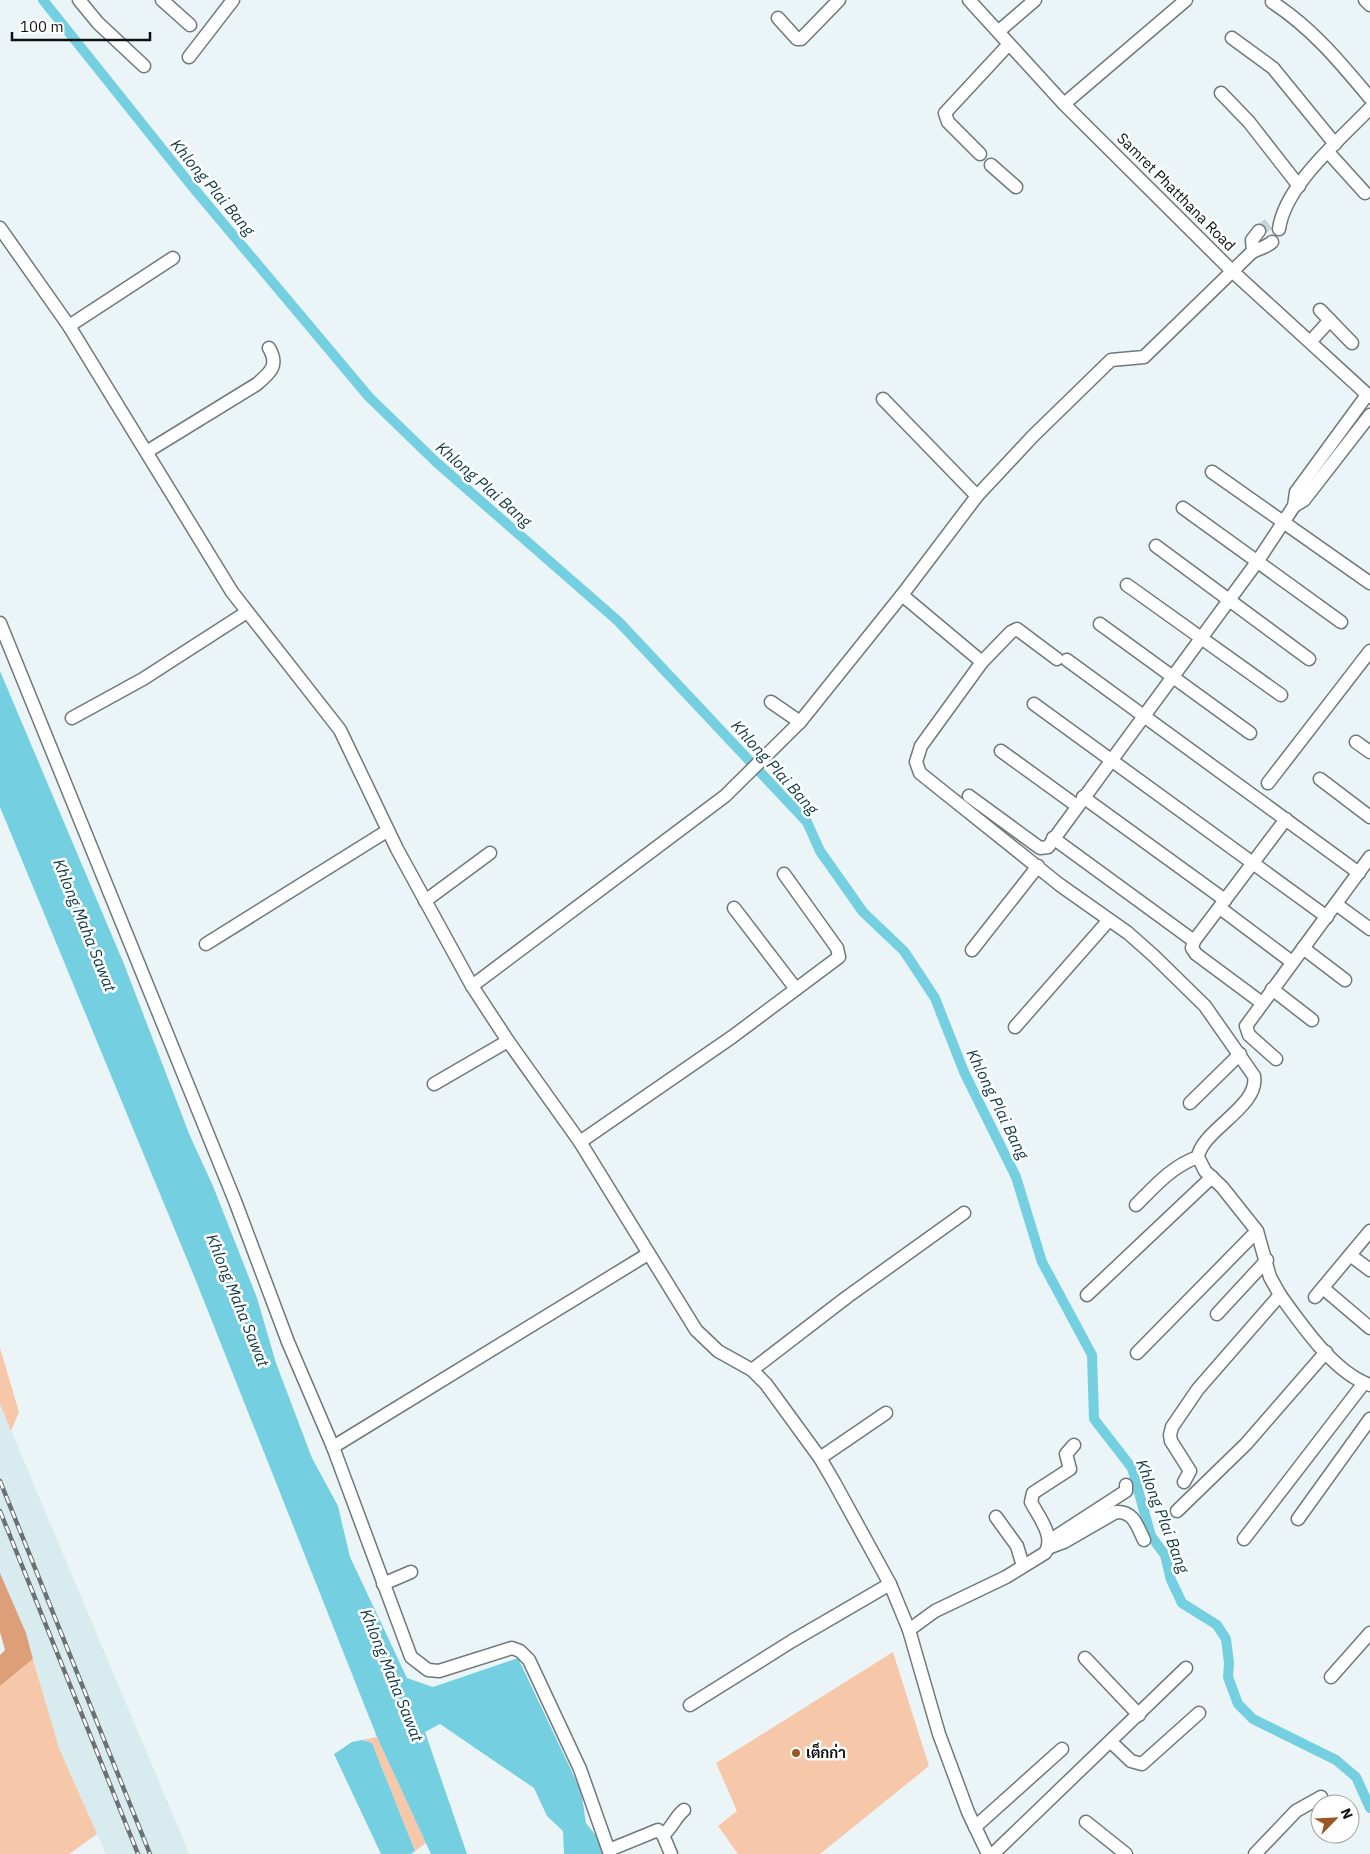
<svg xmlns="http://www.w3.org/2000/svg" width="1370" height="1854" viewBox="0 0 1370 1854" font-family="'IBM Plex Sans',Sarabun,sans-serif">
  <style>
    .built { fill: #d8ecef }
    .green { fill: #f7c7a9 }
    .forest { fill: #dc9f77 }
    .water { fill: #74cfe1 }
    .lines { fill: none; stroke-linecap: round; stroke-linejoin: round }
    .canal { stroke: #74cfe1; stroke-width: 10 }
    .minor-tunnel { stroke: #cad3d6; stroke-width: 12; stroke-dasharray: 12 6; stroke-linecap: butt }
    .minor-casing { stroke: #6f797b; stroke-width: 15 }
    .minor { stroke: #fff; stroke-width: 12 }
    .rail-casing { stroke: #6b7173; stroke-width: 4.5 }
    .rail { stroke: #fff; stroke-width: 2.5; stroke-dasharray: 8; stroke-linecap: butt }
    .poi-dot { fill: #9a5726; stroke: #fff; stroke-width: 2 }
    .labels { text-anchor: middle; stroke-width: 5; stroke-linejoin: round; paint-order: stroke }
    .street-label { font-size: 15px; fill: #0e1112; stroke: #fff }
    .poi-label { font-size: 15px; font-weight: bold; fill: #0e1112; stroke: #fff; text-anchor: start }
    .water-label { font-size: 16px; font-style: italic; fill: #0b3840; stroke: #fff }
  </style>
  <rect width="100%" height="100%" fill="#ebf5f8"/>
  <!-- built -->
  <path class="built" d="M 0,1404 L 182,1836 L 189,1854 L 106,1854 L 59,1748 L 26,1633 L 0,1573 Z"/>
  <!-- green -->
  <g class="green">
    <path d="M 0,1348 L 19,1412 L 11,1431 L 0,1404 Z"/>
    <path d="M 893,1652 L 929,1766 L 820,1854 L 738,1854 L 718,1826 L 737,1811 L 716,1763 Z"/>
    <path d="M 33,1659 L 59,1748 L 97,1834 L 69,1854 L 0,1854 L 0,1686 Z"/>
    <path d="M 377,1737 L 426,1843 L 415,1851 L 372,1743 L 362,1740 Z"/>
  </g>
  <!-- forest -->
  <path class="forest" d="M 0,1573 L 26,1633 L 33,1659 L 0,1686 L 0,1655 L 5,1650 L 0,1632 Z"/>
  <!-- water -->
  <g class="water">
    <path d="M 0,671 L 124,964 L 190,1136 L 213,1186 L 257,1298 L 276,1363 L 312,1458 L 338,1506 L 350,1557 L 407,1678 L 433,1687 L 518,1658 L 581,1791 L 586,1823 L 601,1842 L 606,1854 L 564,1854 L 563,1831 L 547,1816 L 534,1788 L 440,1724 L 425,1732 L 467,1854 L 431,1854 L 377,1737 L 196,1281 L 0,807 Z"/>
    <path d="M 362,1740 L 372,1743 L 415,1851 L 411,1854 L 381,1854 L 334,1754 L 352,1742 Z"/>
  </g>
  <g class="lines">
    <!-- canal -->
    <path class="canal" d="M 43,0 L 191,185 L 369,397 L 436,462 L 618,621 L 807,822 L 820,851 L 863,912 L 904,951 L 935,998 L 964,1072 L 1016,1177 L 1042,1262 L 1092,1355 L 1094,1419 L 1132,1468 L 1151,1536 L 1165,1555 L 1171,1580 L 1182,1603 L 1217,1625 L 1226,1639 L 1229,1663 L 1228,1677 L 1238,1704 L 1253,1719 L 1336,1760 L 1356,1777 L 1370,1808"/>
    <!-- minor-tunnel -->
    <path class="minor-tunnel" d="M 1259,231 L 1271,222"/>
    <defs>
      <g id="minor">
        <path d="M 79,0 L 98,23 L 144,66"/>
        <path d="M 162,0 L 190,25"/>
        <path d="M 969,0 L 1064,104 L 1232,271 L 1370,397"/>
        <path d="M 1365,0 L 1370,5"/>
        <path d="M 1272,2 C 1312,28 1340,62 1370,98"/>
        <path d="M 778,18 L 797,39 L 801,39 L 839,0"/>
        <path d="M 999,31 L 1035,0"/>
        <path d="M 1232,38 L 1273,68 L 1335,144"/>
        <path d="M 189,57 L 233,0"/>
        <path d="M 1221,93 L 1249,122 L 1299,186"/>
        <path d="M 1064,104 L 1186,0"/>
        <path d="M 1328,152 L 1365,193"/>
        <path d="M 980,154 L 948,122 L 945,113 L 1009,44"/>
        <path d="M 991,165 L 1016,187"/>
        <path d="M 0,228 L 69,326 L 232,592 L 340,730 L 397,849 L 472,986 L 508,1041 L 580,1142 L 696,1330 L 718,1351 L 752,1370 L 766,1384 L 820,1458 L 834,1482 L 890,1584 L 909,1630 L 939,1734 L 968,1812 L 988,1854"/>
        <path d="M 1279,229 C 1285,185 1341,139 1370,108"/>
        <path d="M 1253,251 L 1252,240 L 1259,231"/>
        <path d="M 1320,310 L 1352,343"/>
        <path d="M 69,326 L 173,258"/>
        <path d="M 1311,341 L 1330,320"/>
        <path d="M 883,399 L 977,496"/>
        <path d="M 148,451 L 257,384 C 271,372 279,365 269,348"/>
        <path d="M 1212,472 L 1370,583"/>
        <path d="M 1294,506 L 1304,500 L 1370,415"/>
        <path d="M 1183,508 L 1341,622"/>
        <path d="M 1156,546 L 1309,659"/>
        <path d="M 1127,585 L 1281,695"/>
        <path d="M 902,595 L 982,662 L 921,746 L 916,762 L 920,773 L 1060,885 L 1128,933 L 1154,956 L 1205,1006 L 1254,1076 C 1260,1106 1201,1131 1198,1157 L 1205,1171 L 1222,1187 L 1257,1231 L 1270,1277 L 1280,1295 L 1198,1389 L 1172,1427 L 1170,1435 L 1171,1441 L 1190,1471 L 1184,1482"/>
        <path d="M 0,623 L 235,1201 L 288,1342 L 333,1447 L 411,1657 L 428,1670 L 439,1671 L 512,1648 L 520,1651 L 529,1660 L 580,1769 L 610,1854"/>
        <path d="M 1100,624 L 1250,733"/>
        <path d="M 1067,660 L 1359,873"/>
        <path d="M 982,662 L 1011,632 L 1017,629 L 1057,659"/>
        <path d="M 771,702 L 800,722"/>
        <path d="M 1034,704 L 1327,917"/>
        <path d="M 72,718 L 143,679 L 247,612"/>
        <path d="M 1356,742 L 1370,752"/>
        <path d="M 1001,751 L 1077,806"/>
        <path d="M 1320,779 L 1370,817"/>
        <path d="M 1268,783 L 1370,651"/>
        <path d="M 969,796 L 1040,848 L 1048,847 L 1257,562 L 1294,506 L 1296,492 L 1367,395"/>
        <path d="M 1083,797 L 1225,900"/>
        <path d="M 1053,838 L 1194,941"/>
        <path d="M 425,901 L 490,853"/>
        <path d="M 1336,904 L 1370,929"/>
        <path d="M 734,908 L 796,989"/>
        <path d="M 1220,908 L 1292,962"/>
        <path d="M 206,944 L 387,831"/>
        <path d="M 1303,948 L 1345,980"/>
        <path d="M 972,950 L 1038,866"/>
        <path d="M 472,986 L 725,796 L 800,722 L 902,595 L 977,496 L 1033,436 L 1111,360 L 1144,357 L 1250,254 C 1255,249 1264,249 1272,242"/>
        <path d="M 1272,989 L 1312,1020"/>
        <path d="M 1262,1003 L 1196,954 L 1192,948 L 1194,941 L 1286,819"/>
        <path d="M 1015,1027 L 1109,920"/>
        <path d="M 1276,1059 L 1249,1035 L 1246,1026 L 1370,857"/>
        <path d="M 434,1084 L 508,1041"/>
        <path d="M 1190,1103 L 1240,1054"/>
        <path d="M 580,1142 L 732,1037 L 839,957 L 837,948 L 784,874"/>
        <path d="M 1136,1205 C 1155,1186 1172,1166 1198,1157"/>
        <path d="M 1350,1255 L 1370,1270"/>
        <path d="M 1323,1288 L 1370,1328"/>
        <path d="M 1087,1295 L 1212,1177"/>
        <path d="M 1280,1295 C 1302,1325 1334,1373 1370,1385"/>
        <path d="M 1315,1297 L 1370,1231"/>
        <path d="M 1217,1314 L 1267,1260"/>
        <path d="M 1137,1353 L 1257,1231"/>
        <path d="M 752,1370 L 847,1297 L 964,1213"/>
        <path d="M 333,1447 L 648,1254"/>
        <path d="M 820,1458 L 886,1413"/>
        <path d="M 1177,1511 L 1246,1444 L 1326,1352"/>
        <path d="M 996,1517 L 1017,1546 L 1023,1566"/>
        <path d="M 1298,1519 L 1370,1419"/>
        <path d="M 1244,1539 L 1364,1383"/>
        <path d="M 1049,1541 L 1126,1491 L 1126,1485"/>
        <path d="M 1048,1548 L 1064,1542 L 1116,1512 C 1134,1511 1137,1526 1144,1540"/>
        <path d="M 383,1584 L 411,1572"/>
        <path d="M 909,1630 L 935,1611 L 1006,1577 L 1045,1553 C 1056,1537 1038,1516 1031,1502 L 1033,1493 L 1070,1469 L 1066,1454 L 1074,1445"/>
        <path d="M 1085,1658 L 1139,1715"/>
        <path d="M 1331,1677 L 1370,1633"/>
        <path d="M 690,1705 L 792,1641 L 890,1584"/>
        <path d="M 1111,1742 L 1131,1761 L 1142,1764 L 1199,1713"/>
        <path d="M 1086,1822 L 1126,1854"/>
        <path d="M 975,1827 L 1062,1749"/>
        <path d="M 663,1835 C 673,1827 675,1817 684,1810"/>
        <path d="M 609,1850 L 658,1830 L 663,1835 L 671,1854"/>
        <path d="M 993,1854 L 1186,1668"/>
        <path d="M 1255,1854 L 1296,1811 L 1321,1797"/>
      </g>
    </defs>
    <!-- minor casing -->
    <use href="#minor" class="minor-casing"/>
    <!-- minor -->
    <use href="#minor" class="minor"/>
    <defs>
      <g id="rail">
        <path d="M 0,1481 L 150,1854"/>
        <path d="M 0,1511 L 138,1854"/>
      </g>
    </defs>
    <!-- rail casing -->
    <use href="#rail" class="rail-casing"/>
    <!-- rail -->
    <use href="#rail" class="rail"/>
  </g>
  <!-- markers -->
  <circle class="poi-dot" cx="796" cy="1753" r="5"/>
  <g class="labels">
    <!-- street labels -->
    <g class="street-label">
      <text transform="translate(1176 192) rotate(45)" y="5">Samret Phatthana Road</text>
    </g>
    <!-- poi labels -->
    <g class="poi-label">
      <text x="806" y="1758">เต็กก่า</text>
    </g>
    <!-- water labels -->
    <g class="water-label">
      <text transform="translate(213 187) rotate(50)" y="6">Khlong Plai Bang</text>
      <text transform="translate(484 484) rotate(41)" y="6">Khlong Plai Bang</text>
      <text transform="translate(775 767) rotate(48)" y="6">Khlong Plai Bang</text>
      <text transform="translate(85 925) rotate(68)" y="6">Khlong Maha Sawat</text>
      <text transform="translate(998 1104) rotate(64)" y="6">Khlong Plai Bang</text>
      <text transform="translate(238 1300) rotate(68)" y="6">Khlong Maha Sawat</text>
      <text transform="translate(1163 1516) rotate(69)" y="6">Khlong Plai Bang</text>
      <text transform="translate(392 1675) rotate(68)" y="6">Khlong Maha Sawat</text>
    </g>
  </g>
  <!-- north arrow -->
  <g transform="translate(1335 1819) rotate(66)"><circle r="24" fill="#ffffff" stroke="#9fa0a0"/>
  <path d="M0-4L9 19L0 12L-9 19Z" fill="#9a5726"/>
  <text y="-8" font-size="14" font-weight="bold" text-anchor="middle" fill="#0e1112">N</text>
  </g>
  <!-- scale -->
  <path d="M12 32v8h138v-8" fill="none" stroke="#0e1112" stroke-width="2.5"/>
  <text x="20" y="32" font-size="15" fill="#0e1112" stroke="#ffffff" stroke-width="4" paint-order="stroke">100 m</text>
</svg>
